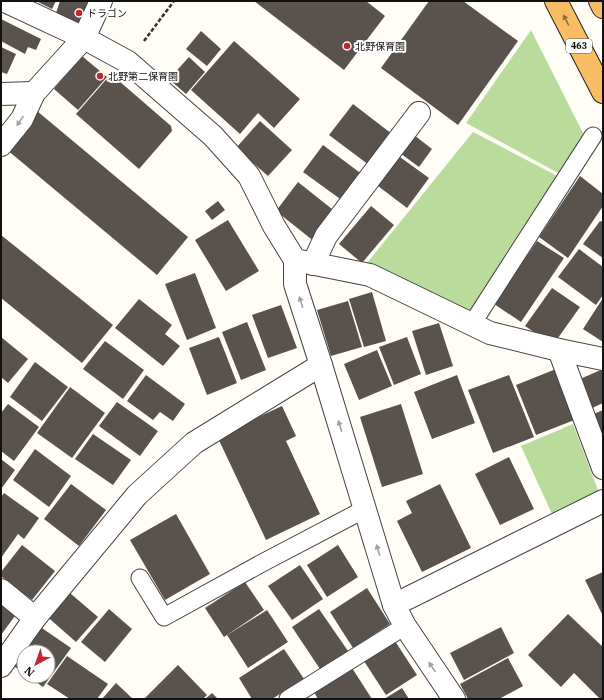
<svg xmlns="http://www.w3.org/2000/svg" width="604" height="700" viewBox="0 0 604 700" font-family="'IBM Plex Serif','Noto Sans JP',serif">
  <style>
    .forest { fill: #b9dc9c }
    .building { fill: #5a524d }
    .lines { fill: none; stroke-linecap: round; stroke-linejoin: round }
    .service-casing { stroke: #444; stroke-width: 19 }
    .minor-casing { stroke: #444; stroke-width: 24 }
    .trunk-casing { stroke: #222; stroke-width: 24 }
    .path { stroke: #333; stroke-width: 2.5; stroke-dasharray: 4 2; stroke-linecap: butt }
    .service { stroke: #fff; stroke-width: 17 }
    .minor { stroke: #fff; stroke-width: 22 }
    .trunk { stroke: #f7bc64; stroke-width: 22 }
    .oneway { fill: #906f3f }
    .oneway2 { fill: #a0a0a0 }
    .poi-dot { fill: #c4262e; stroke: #fff; stroke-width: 1.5 }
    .labels { text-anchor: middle; stroke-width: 4; stroke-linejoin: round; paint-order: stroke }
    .shield { fill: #fff; stroke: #585858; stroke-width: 1 }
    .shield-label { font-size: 9px; font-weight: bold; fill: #111 }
    .poi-label { font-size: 10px; fill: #111; stroke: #fff; text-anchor: start }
  </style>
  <rect width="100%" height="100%" fill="#fffdf5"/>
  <!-- forest -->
  <g class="forest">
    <path d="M 531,30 L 585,137 L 562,175 L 466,123 Z"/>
    <path d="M 473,132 L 561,178 L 466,316 L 363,268 Z"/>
    <path d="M 573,424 L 599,493 L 552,514 L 521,446 Z"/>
  </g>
  <!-- building -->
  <g class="building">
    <path d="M 36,1 L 56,1 L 52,9 Z"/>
    <path d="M 60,1 L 88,1 L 79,24 L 55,16 Z"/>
    <path d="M 254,1 L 366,1 L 385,16 L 344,70 Z"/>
    <path d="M 429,1 L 463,1 L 518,41 L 458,125 L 381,68 Z"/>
    <path d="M 1,19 L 41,39 L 36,50 L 28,47 L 25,54 L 1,41 Z"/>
    <path d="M 201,31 L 221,49 L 207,66 L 186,49 Z"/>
    <path d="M 234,41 L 300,99 L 274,128 L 258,113 L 240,134 L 191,90 Z"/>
    <path d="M 1,47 L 16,54 L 7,74 L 1,72 Z"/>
    <path d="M 82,56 L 107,77 L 78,110 L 54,89 Z"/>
    <path d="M 189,57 L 205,72 L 186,94 L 169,79 Z"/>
    <path d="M 111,74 L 171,126 L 172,131 L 139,169 L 76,114 Z"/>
    <path d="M 353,104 L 392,134 L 369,165 L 329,135 Z"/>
    <path d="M 37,111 L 188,237 L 157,275 L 6,149 Z"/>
    <path d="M 260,121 L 292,150 L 268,176 L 236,148 Z"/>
    <path d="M 414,135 L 432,149 L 419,167 L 400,153 Z"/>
    <path d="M 323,145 L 363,175 L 343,201 L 303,172 Z"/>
    <path d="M 400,157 L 429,178 L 407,208 L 378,186 Z"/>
    <path d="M 580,176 L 603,194 L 603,206 L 568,258 L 539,237 Z"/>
    <path d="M 298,182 L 337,213 L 315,242 L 276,211 Z"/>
    <path d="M 218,201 L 225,210 L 212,220 L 205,211 Z"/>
    <path d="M 371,206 L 394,225 L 362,263 L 339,244 Z"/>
    <path d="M 228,220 L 259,271 L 226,291 L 195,240 Z"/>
    <path d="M 600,221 L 603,222 L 603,258 L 583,244 Z"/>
    <path d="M 1,235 L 113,325 L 82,363 L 1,298 Z"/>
    <path d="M 537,241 L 564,258 L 521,322 L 494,304 Z"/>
    <path d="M 579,249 L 603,267 L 603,295 L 596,305 L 558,277 Z"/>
    <path d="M 195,273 L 216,328 L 187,340 L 165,284 Z"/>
    <path d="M 552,288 L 580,307 L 553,345 L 525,326 Z"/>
    <path d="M 372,292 L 386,341 L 364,347 L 349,299 Z"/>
    <path d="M 603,298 L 603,342 L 583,329 Z"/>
    <path d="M 139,299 L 172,325 L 165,334 L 180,346 L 163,366 L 115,328 Z"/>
    <path d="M 348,301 L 362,347 L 331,356 L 317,310 Z"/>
    <path d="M 281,305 L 297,348 L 268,358 L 252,315 Z"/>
    <path d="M 247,322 L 266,370 L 241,380 L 222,332 Z"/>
    <path d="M 439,323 L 453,366 L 426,375 L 412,331 Z"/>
    <path d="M 1,337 L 28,359 L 8,383 L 1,377 Z"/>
    <path d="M 219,337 L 237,383 L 207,395 L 189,348 Z"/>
    <path d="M 407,337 L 421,374 L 394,385 L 379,347 Z"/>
    <path d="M 105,341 L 144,370 L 123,399 L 83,369 Z"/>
    <path d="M 377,350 L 392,386 L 359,400 L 344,364 Z"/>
    <path d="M 35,362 L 68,387 L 42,421 L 10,397 Z"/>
    <path d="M 556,369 L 577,419 L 536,435 L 516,385 Z"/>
    <path d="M 603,369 L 603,403 L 592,408 L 580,379 Z"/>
    <path d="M 146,375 L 185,404 L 173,421 L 160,412 L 153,420 L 127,401 Z"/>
    <path d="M 457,375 L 475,423 L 432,439 L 414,392 Z"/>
    <path d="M 509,375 L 534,437 L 493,453 L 468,390 Z"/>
    <path d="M 70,387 L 105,413 L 72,458 L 37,433 Z"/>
    <path d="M 117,402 L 158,431 L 140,456 L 99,426 Z"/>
    <path d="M 8,404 L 39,427 L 14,461 L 1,451 L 1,413 Z"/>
    <path d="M 401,404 L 423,474 L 382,487 L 360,417 Z"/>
    <path d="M 282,406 L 296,436 L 286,441 L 320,514 L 266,540 L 217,436 Z"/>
    <path d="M 603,410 L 603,448 L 589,416 Z"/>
    <path d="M 93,434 L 131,460 L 113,485 L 75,459 Z"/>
    <path d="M 35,449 L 71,476 L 49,507 L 13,480 Z"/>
    <path d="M 509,457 L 534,509 L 500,525 L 475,474 Z"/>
    <path d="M 1,459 L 15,470 L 1,489 Z"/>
    <path d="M 71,484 L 106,510 L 79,546 L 44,519 Z"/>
    <path d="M 440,484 L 471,548 L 422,572 L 397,521 L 412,513 L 406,501 Z"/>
    <path d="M 4,493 L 39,518 L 24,539 L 18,534 L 1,558 L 1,497 Z"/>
    <path d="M 176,514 L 210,574 L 165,600 L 130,540 Z"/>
    <path d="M 22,545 L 55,571 L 32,600 L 1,576 L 1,572 Z"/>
    <path d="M 338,545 L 358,577 L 327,597 L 307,565 Z"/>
    <path d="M 300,565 L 323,599 L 292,620 L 268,586 Z"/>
    <path d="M 603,572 L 603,616 L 585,580 Z"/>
    <path d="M 245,582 L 264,610 L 224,637 L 205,608 Z"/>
    <path d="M 64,588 L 98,617 L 76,642 L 43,613 Z"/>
    <path d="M 367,588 L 390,624 L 353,648 L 330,612 Z"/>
    <path d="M 1,596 L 20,609 L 1,635 Z"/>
    <path d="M 109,609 L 132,629 L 105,662 L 81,642 Z"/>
    <path d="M 319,609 L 348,651 L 320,669 L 292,627 Z"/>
    <path d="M 267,610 L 288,642 L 248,668 L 227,635 Z"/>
    <path d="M 568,614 L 603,647 L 603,699 L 600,699 L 574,673 L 561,687 L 528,655 Z"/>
    <path d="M 36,624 L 71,648 L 43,687 L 28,676 L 48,676 L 48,652 L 24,652 L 24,673 L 9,663 Z"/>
    <path d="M 501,627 L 514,653 L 464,680 L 450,653 Z"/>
    <path d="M 393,638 L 417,675 L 386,695 L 362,658 Z"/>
    <path d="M 284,649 L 304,679 L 272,699 L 252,699 L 239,678 Z"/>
    <path d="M 67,656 L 108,684 L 97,699 L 70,699 L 47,684 Z"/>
    <path d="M 508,658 L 523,686 L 499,699 L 468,699 L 460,684 Z"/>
    <path d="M 178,665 L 207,695 L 203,699 L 147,699 L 145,698 Z"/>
    <path d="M 352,668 L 372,699 L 318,699 L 314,692 Z"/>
    <path d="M 116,683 L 133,699 L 102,699 Z"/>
    <path d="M 402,688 L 409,699 L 384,699 Z"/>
    <path d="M 212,693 L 218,699 L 205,699 Z"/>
  </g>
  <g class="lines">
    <defs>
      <g id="service">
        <path d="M 472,324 L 593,136"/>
        <path d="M 140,578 L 164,617 L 264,562 L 365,509"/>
        <path d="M 288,699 L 405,626"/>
      </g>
      <g id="minor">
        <path d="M 5,1 L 84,38 L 128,62 L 213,136 L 249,176 L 274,226 L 295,260 L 370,275 L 490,333 L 559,350 L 603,359"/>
        <path d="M 1,94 L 34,93"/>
        <path d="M 1,145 L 22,119 L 34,93 L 84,38 L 101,1"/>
        <path d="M 295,260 L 295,284 L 321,365 L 394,605 L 405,626 L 454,699"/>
        <path d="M 313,264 L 326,236 L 419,113"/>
        <path d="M 559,350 L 603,468"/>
        <path d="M 1,590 L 35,618"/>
        <path d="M 394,605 L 603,501"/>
        <path d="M 1,666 L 35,618 L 137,495 L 194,443 L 321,365"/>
      </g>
      <g id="trunk">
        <path d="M 556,1 L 603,92"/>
        <path d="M 600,1 L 603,7"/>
      </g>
    </defs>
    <!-- service casing -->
    <use href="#service" class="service-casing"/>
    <!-- minor casing -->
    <use href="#minor" class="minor-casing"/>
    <!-- trunk casing -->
    <use href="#trunk" class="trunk-casing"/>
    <!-- path -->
    <path class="path" d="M 144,41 L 174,1"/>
    <!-- service -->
    <use href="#service" class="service"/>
    <!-- minor -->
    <use href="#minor" class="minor"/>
    <!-- trunk -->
    <use href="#trunk" class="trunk"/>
  </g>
  <!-- one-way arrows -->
  <defs><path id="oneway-solid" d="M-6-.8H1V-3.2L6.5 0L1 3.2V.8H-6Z"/></defs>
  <use class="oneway" href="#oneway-solid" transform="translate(566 20) rotate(-118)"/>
  <g class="oneway2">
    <use href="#oneway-solid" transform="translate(20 121) rotate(125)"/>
    <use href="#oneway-solid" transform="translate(301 302) rotate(-108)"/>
    <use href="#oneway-solid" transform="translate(340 426) rotate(-107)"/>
    <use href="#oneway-solid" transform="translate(378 550) rotate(-107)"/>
    <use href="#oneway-solid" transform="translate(432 667) rotate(-124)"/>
  </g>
  <!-- markers -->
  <g class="poi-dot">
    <circle cx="79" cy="13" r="4"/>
    <circle cx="347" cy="46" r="4"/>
    <circle cx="100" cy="76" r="4"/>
  </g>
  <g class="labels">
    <!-- shield labels -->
    <rect class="shield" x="566" y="39" width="26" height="14" rx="3"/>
    <g class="shield-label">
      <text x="579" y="49">463</text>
    </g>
    <!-- poi labels -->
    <g class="poi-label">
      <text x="87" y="17">ドラゴン</text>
      <text x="355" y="50">北野保育園</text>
      <text x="108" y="80">北野第二保育園</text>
    </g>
  </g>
  <!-- border -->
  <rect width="604" height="700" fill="none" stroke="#111111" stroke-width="4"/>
  <!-- north arrow -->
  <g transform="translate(36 664) rotate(221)"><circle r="19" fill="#ffffff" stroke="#a0a0a0"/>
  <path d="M0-3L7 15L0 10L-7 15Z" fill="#c4262e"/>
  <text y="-6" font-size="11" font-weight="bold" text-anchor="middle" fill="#111111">N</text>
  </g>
</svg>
